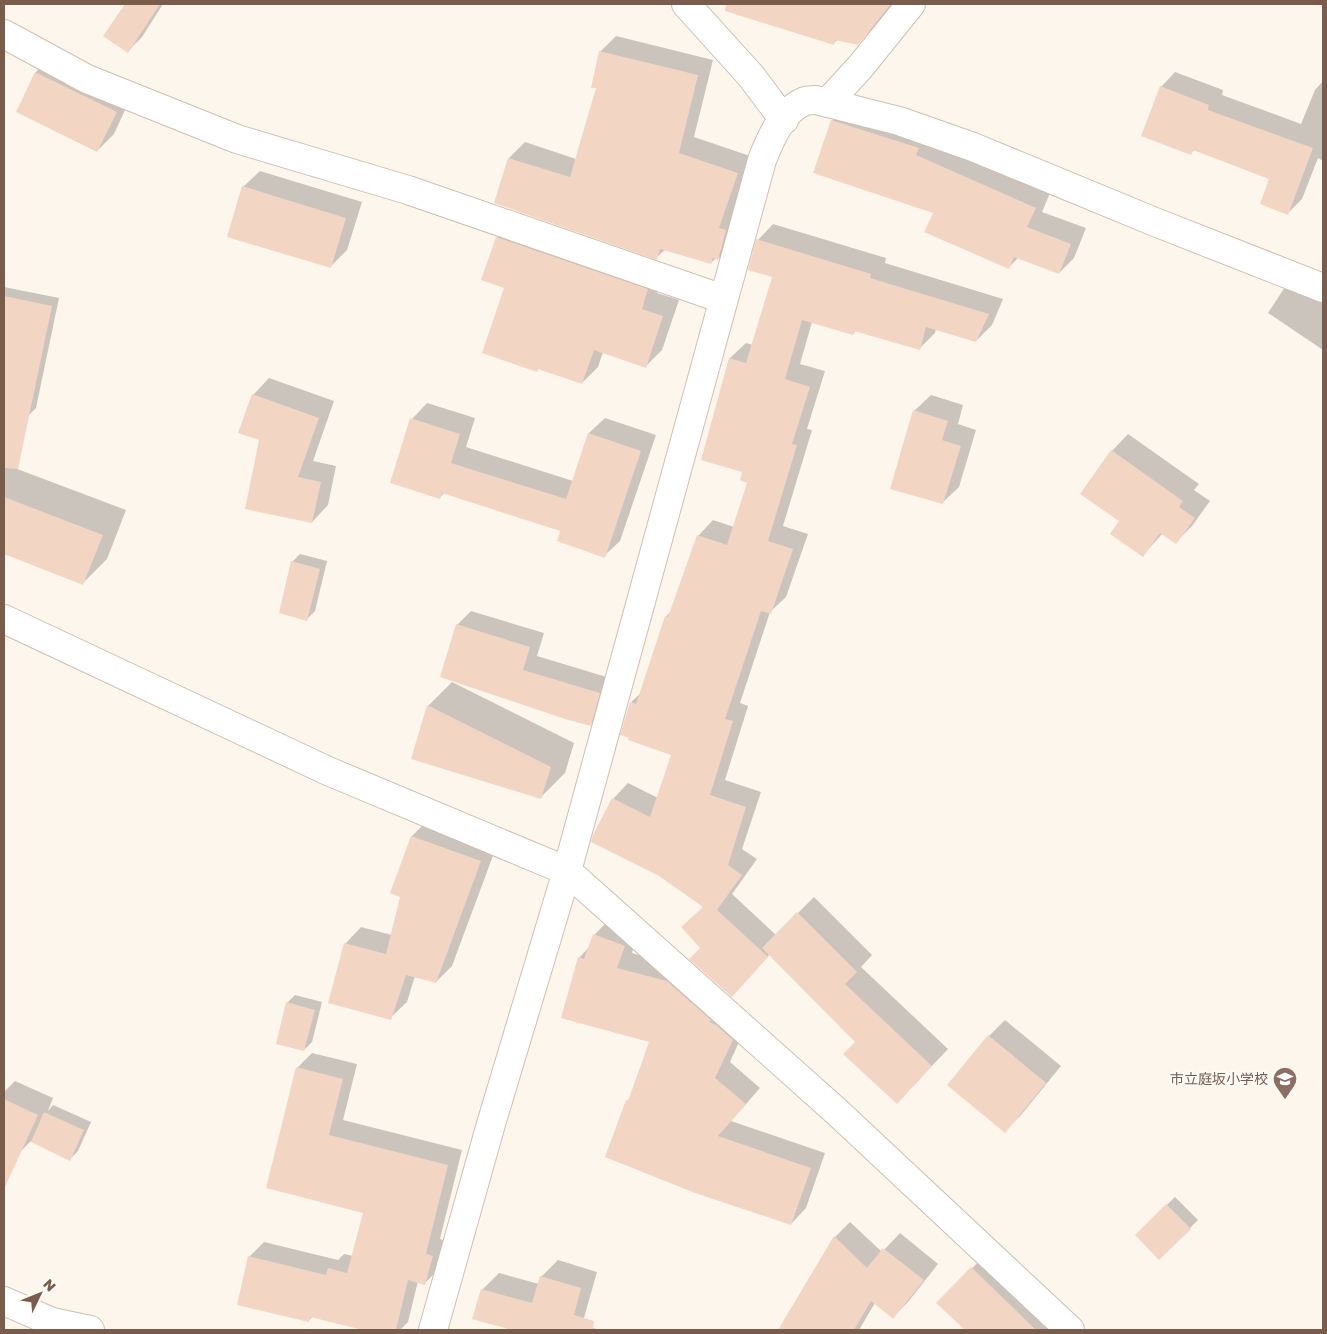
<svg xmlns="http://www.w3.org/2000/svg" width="1327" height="1334" viewBox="0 0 1327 1334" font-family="'Golos Text','Noto Sans JP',sans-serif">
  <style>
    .shadow { fill: #0003 }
    .building { fill: #f3d5c3 }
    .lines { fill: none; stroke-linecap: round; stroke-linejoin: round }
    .street-casing { stroke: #d1beb0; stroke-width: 30 }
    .street { stroke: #fff; stroke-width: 28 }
    .labels { text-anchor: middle; stroke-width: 4.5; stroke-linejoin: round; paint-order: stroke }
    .education-label { font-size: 14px; fill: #785e54; stroke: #fffaf3; text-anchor: end }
  </style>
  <rect width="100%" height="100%" fill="#fdf6ec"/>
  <!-- shadow -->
  <g class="shadow">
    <path d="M 126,4 L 163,4 L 142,37 L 128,51 L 105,36 Z"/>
    <path d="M 753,4 L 893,4 L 872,29 L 857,44 L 838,39 L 834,43 L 749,17 Z"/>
    <path d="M 616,36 L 713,60 L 694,137 L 753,157 L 734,243 L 718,259 L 716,258 L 711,263 L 666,249 L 656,258 L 496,202 L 509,158 L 525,142 L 576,159 L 598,87 L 600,52 Z"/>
    <path d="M 53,56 L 132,95 L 114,134 L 97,151 L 18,111 L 36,72 Z"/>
    <path d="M 1175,72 L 1223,90 L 1222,95 L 1301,124 L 1315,90 L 1323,81 L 1323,161 L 1318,158 L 1302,199 L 1287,214 L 1271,178 L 1195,149 L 1191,153 L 1161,87 Z"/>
    <path d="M 848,105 L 1050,193 L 1042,212 L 1086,228 L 1074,258 L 1059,273 L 1018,258 L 1008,268 L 934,213 L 832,121 Z"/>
    <path d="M 260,171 L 362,202 L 347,250 L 330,267 L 243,187 Z"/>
    <path d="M 513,222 L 663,273 L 657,293 L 679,300 L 662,350 L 646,366 L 603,352 L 598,367 L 582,383 L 539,368 L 537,370 L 505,287 L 497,238 Z"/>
    <path d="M 773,224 L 886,258 L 885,263 L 1003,299 L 992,325 L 976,341 L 936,329 L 935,333 L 919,349 L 856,330 L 853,334 L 812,322 L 800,364 L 825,371 L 807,429 L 812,430 L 783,526 L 808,534 L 786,597 L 770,612 L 740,703 L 748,706 L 725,780 L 761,792 L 742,849 L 757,859 L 732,894 L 776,935 L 814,897 L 872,955 L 861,967 L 948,1049 L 913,1086 L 856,1041 L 770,954 L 747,980 L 702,948 L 704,906 L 613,799 L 628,783 L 658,798 L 673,754 L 631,702 L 641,693 L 666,617 L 672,610 L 698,536 L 713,520 L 734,527 L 749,482 L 744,472 L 702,459 L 730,358 L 746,343 L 753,345 L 774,276 L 758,240 Z"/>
    <path d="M 1299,274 L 1323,284 L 1323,350 L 1268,313 L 1283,290 Z"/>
    <path d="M 4,287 L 59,298 L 36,408 L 28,416 L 4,411 Z"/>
    <path d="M 269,378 L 334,401 L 313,461 L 336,466 L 328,505 L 312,522 L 261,439 L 253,395 Z"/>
    <path d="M 931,395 L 963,405 L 958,424 L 976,430 L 959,487 L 942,503 L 914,411 Z"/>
    <path d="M 427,403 L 475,418 L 466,447 L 573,481 L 589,433 L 605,418 L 656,435 L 620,541 L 604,556 L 562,530 L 445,492 L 440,497 L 412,419 Z"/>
    <path d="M 1128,434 L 1199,484 L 1194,490 L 1210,501 L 1192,526 L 1176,542 L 1163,533 L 1142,556 L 1121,521 L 1082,494 L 1112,451 Z"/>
    <path d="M 4,464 L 126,510 L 107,559 L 83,583 L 4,553 Z"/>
    <path d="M 300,554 L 327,561 L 315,611 L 307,619 L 292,562 Z"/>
    <path d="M 471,611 L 544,633 L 537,656 L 613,679 L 604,711 L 590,725 L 457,625 Z"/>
    <path d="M 452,682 L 574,743 L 565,773 L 541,797 L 428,706 Z"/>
    <path d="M 428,820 L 497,845 L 452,966 L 436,982 L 415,976 L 407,1002 L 390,1018 L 345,944 L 361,927 L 392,935 L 401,896 L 412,836 Z"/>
    <path d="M 609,920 L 639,930 L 632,953 L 682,967 L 747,1024 L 730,1062 L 760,1088 L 731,1121 L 825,1153 L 806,1208 L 791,1224 L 627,1101 L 630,1098 L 651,1041 L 579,958 L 590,946 L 594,935 Z"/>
    <path d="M 295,995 L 322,1002 L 312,1042 L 304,1050 L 287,1003 Z"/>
    <path d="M 1005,1020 L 1061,1066 L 1021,1115 L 1005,1131 L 989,1036 Z"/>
    <path d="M 312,1053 L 357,1064 L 343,1120 L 462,1150 L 440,1239 L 447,1242 L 440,1268 L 425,1283 L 418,1281 L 408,1322 L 400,1330 L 368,1330 L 313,1316 L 309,1320 L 249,1257 L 264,1242 L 338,1260 L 344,1254 L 353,1256 L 364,1212 L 297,1068 Z"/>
    <path d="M 15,1081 L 53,1098 L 48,1111 L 53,1105 L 91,1122 L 78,1151 L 70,1159 L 31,1141 L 19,1153 L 4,1140 L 4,1092 Z"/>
    <path d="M 1175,1197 L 1198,1220 L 1159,1259 L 1136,1235 Z"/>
    <path d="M 850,1222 L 882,1252 L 900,1233 L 938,1264 L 908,1302 L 893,1317 L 875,1303 L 859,1330 L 780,1330 L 835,1237 Z"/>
    <path d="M 988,1252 L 1075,1330 L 966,1330 L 938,1303 Z"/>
    <path d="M 558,1260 L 597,1272 L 582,1325 L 600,1330 L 517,1330 L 474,1318 L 482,1290 L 499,1273 L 539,1284 L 541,1277 Z"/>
  </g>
  <!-- building -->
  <g class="building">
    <path d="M 125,4 L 160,4 L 128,53 L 103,36 Z"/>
    <path d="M 726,4 L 891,4 L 858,45 L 835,40 L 834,45 L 725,11 Z"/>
    <path d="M 599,51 L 698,75 L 679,153 L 738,173 L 719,228 L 726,230 L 718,260 L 713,258 L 711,264 L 660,249 L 657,260 L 494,203 L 508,158 L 570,177 L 596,88 L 591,88 Z"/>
    <path d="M 35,72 L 117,112 L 97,152 L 16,112 Z"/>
    <path d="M 1160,86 L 1209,105 L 1208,110 L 1313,148 L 1288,215 L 1260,204 L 1269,179 L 1193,150 L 1191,155 L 1141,136 Z"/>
    <path d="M 831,120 L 919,148 L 916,155 L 1036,208 L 1027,227 L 1071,244 L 1059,274 L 1014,257 L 1009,269 L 924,232 L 933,213 L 813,173 Z"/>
    <path d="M 242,186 L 346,218 L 331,268 L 227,237 Z"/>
    <path d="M 496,237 L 648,289 L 642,309 L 663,316 L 646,368 L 594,350 L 582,384 L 538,369 L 537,372 L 482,353 L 504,288 L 481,280 Z"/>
    <path d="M 756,239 L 871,274 L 870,278 L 989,314 L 976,342 L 926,327 L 920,350 L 854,331 L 853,335 L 802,320 L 785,379 L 810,387 L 792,444 L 797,445 L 768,541 L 793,549 L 771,614 L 761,611 L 725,719 L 733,721 L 710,795 L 746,807 L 728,865 L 742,875 L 717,910 L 768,957 L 732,997 L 689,959 L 700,948 L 681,927 L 703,907 L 659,876 L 591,842 L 593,835 L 612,798 L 650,817 L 671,755 L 628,740 L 629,738 L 620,735 L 630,702 L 636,704 L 665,616 L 668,617 L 697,535 L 727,545 L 747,483 L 740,480 L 742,472 L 701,460 L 729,358 L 746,363 L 772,277 L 748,270 Z"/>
    <path d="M 4,296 L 52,306 L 18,469 L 4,468 Z"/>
    <path d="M 252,394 L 319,418 L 298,477 L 321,482 L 312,523 L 245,509 L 259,440 L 238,433 Z"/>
    <path d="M 913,410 L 948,421 L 942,440 L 961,446 L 943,504 L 890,489 Z"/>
    <path d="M 410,418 L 460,434 L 451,463 L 566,499 L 588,433 L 641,451 L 605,558 L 557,541 L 560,531 L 442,493 L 440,499 L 390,483 Z"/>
    <path d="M 1111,450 L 1183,501 L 1179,507 L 1195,518 L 1176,544 L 1160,533 L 1143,557 L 1110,534 L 1119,521 L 1080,494 Z"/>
    <path d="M 4,497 L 103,535 L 83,585 L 4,554 Z"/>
    <path d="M 291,561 L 320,569 L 307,621 L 279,613 Z"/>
    <path d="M 456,624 L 530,647 L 523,670 L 600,693 L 591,726 L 565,719 L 440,677 Z"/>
    <path d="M 427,705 L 551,767 L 541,799 L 411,759 Z"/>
    <path d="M 411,836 L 481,861 L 436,983 L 406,975 L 391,1020 L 328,1003 L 344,943 L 386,954 L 400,897 L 390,893 Z"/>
    <path d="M 797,912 L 857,972 L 845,984 L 932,1066 L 897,1104 L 843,1054 L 855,1042 L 762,948 Z"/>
    <path d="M 593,934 L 625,946 L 617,968 L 667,981 L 711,1020 L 709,1022 L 716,1025 L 733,1040 L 715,1078 L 746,1104 L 718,1136 L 811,1168 L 791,1225 L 695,1193 L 605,1157 L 626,1100 L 628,1101 L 649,1042 L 561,1018 L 578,957 L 584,959 Z"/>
    <path d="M 286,1002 L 315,1010 L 304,1051 L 276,1044 Z"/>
    <path d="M 988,1035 L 1046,1083 L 1005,1133 L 947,1085 Z"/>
    <path d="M 296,1067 L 343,1079 L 329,1135 L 448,1165 L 426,1254 L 433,1256 L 425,1285 L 408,1280 L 396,1330 L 363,1330 L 310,1317 L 309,1322 L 237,1305 L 248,1256 L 326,1275 L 328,1268 L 347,1273 L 363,1213 L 266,1188 Z"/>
    <path d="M 4,1099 L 38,1115 L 4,1189 Z"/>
    <path d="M 44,1112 L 84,1130 L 70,1161 L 31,1142 Z"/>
    <path d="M 1166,1204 L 1191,1229 L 1159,1260 L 1135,1235 Z"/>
    <path d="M 834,1236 L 867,1268 L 883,1248 L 924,1280 L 893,1319 L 871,1301 L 854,1330 L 778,1330 Z"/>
    <path d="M 971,1267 L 1036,1330 L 965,1330 L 936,1303 Z"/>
    <path d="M 540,1276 L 581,1288 L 574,1315 L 594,1321 L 593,1330 L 512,1330 L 472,1319 L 481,1289 L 532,1303 Z"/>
  </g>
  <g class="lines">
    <defs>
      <g id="street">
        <path d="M 686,4 L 751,76 L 784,120"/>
        <path d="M 4,34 L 87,79 L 237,139 L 408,190 L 723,299"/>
        <path d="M 828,102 L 861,66 L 911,4"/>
        <path d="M 4,619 L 328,771 L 567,871 L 836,1111 L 1070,1330"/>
        <path d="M 4,1301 L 52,1322 L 90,1330"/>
        <path d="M 433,1330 L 491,1124 L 567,871 L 762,160 C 770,140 782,110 805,101 C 808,100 813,100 816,100 L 899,121 L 973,147 L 1155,222 L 1323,288"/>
      </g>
    </defs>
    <!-- street casing -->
    <use href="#street" class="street-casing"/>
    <!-- street -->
    <use href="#street" class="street"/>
  </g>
  <!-- icons -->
  <defs>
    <symbol id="school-pin" viewBox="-11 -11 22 30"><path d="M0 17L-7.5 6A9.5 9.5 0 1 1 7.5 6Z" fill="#8d6e63" stroke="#fffaf3"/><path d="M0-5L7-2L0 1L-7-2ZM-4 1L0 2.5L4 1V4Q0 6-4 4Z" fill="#fff"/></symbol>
  </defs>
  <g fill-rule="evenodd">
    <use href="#school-pin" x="1271" y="1065" width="28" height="38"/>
  </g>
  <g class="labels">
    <!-- education labels -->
    <g class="education-label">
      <text x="1268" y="1084">市立庭坂小学校</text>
    </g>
  </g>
  <!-- border -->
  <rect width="1327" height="1334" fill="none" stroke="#7a5c4d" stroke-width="10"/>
  <!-- north arrow -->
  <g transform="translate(40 1294) rotate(47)" stroke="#fffaf3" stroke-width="4" paint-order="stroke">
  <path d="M0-4L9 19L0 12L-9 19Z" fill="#7a5c4d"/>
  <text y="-8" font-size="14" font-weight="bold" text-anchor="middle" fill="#7a5c4d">N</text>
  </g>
</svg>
